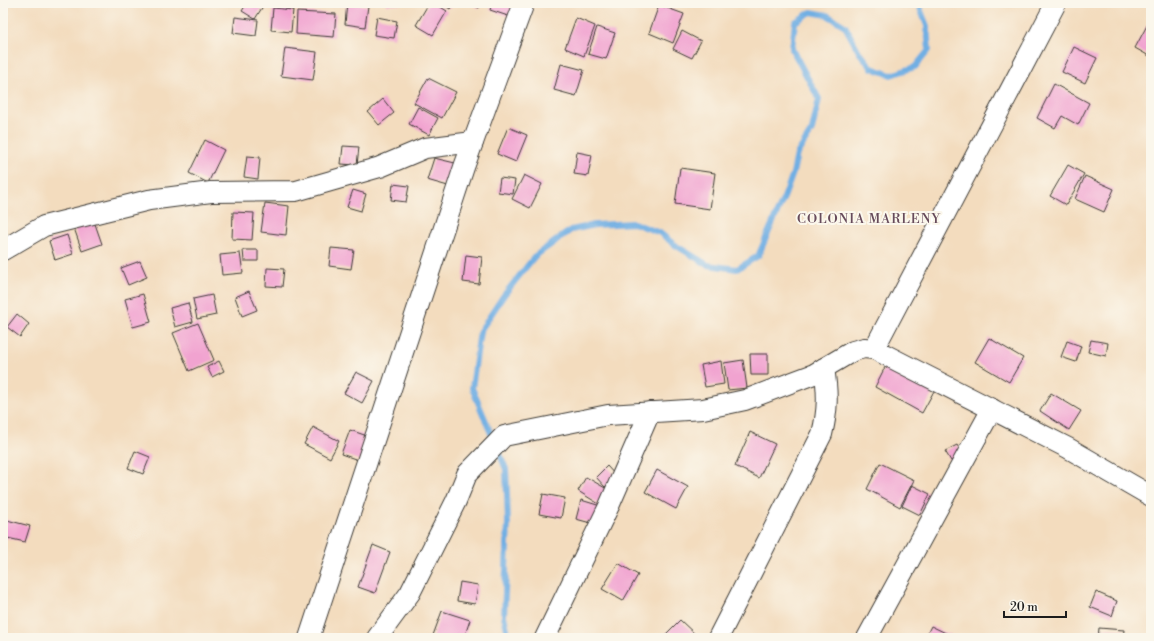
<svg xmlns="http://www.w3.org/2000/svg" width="1154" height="641" viewBox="0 0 1154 641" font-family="'Libre Bodoni',serif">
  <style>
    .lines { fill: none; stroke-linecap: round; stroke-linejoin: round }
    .stream { stroke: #71afe3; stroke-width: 6 }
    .building { fill: #f1a3d0 }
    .minor-casing { stroke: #3c3934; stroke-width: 22 }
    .minor { stroke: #fff; stroke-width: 20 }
    .labels { text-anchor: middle; stroke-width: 4; stroke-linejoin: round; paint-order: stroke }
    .neighbourhood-label { font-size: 13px; letter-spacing: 1px; fill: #674b5b; stroke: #fbf7ec }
  </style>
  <rect width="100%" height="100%" fill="#fbf7ec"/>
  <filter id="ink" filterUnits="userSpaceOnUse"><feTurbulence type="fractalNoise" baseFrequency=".025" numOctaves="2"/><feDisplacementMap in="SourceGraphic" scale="8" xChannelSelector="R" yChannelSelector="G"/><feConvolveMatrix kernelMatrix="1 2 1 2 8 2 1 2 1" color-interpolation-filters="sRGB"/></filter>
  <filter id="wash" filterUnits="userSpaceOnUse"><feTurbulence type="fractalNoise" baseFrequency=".012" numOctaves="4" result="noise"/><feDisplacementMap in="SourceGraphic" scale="16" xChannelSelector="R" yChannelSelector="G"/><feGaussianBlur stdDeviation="0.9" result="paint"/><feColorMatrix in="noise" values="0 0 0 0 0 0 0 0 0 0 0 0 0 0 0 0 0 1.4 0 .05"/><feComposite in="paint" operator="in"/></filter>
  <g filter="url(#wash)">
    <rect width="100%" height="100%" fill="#f3dcbe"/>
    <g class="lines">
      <!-- stream -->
      <path class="stream" d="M 509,638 L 504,616 L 508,522 L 506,469 L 472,388 L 480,331 L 504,295 L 535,256 L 571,230 L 595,225 L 634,223 L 660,233 L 675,245 L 708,265 L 737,269 L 758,256 L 785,195 L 793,173 L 797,154 L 812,130 L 819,99 L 792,49 L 795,22 L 811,12 L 827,15 L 845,26 L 859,52 L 872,68 L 891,75 L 915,67 L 929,50 L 927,26 L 918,3"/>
    </g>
    <g id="blocks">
      <!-- building -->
      <g class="building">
        <path d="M 247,3 L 265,3 L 255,19 L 242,11 Z"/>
        <path d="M 347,3 L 368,6 L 365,27 L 345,24 Z"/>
        <path d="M 387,3 L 405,3 L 405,4 L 387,5 Z"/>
        <path d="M 429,3 L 434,3 L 447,11 L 433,35 L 416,25 Z"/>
        <path d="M 441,3 L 454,3 L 450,9 Z"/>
        <path d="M 469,3 L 481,3 L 479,8 Z"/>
        <path d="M 492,3 L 516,3 L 511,17 L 490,10 Z"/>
        <path d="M 659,5 L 684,14 L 673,43 L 649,33 Z"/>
        <path d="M 273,8 L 293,10 L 291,32 L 271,30 Z"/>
        <path d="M 297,12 L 336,14 L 334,37 L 296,34 Z"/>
        <path d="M 235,17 L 258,20 L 256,36 L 233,33 Z"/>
        <path d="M 377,17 L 397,21 L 394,38 L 374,35 Z"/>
        <path d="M 576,18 L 595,26 L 584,56 L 565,48 Z"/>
        <path d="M 1151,18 L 1151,57 L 1135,48 Z"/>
        <path d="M 597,27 L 615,33 L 606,59 L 588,54 Z"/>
        <path d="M 682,31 L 701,41 L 692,58 L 673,49 Z"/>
        <path d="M 1074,47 L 1097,58 L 1085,83 L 1062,72 Z"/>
        <path d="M 285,48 L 317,52 L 313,80 L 281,76 Z"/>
        <path d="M 561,64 L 584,70 L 576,96 L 554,90 Z"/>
        <path d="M 428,78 L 456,92 L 442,118 L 414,103 Z"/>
        <path d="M 1054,84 L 1089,103 L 1078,125 L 1062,116 L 1055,128 L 1037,118 Z"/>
        <path d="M 383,99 L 394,113 L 379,125 L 368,112 Z"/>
        <path d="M 418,107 L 438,118 L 429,135 L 409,124 Z"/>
        <path d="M 508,127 L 527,135 L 516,162 L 497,154 Z"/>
        <path d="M 205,140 L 224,150 L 208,183 L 189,173 Z"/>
        <path d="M 343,146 L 359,147 L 357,165 L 341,164 Z"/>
        <path d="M 577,152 L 592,155 L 588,176 L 574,174 Z"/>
        <path d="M 247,156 L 260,157 L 258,179 L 244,177 Z"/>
        <path d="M 434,158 L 455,163 L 448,186 L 427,180 Z"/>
        <path d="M 1068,165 L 1084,174 L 1066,205 L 1050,196 Z"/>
        <path d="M 680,168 L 715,173 L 710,209 L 675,204 Z"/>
        <path d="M 524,175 L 542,184 L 530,208 L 512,199 Z"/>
        <path d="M 1085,176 L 1114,189 L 1104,212 L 1075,199 Z"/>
        <path d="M 500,178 L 515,180 L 513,194 L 498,192 Z"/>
        <path d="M 393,184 L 409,186 L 406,202 L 391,200 Z"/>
        <path d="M 353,190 L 366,194 L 361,211 L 347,207 Z"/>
        <path d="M 265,203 L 289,206 L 286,235 L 261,232 Z"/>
        <path d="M 233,212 L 254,213 L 252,240 L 232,239 Z"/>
        <path d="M 94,221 L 102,244 L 82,251 L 74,228 Z"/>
        <path d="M 67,235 L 73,254 L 55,260 L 49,241 Z"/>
        <path d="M 331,248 L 354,250 L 351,269 L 329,266 Z"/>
        <path d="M 243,250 L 258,250 L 258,261 L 244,261 Z"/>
        <path d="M 240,253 L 243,273 L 222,275 L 220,255 Z"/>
        <path d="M 466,255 L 482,257 L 479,284 L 463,282 Z"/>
        <path d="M 140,261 L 147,277 L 128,285 L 121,268 Z"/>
        <path d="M 267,268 L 284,269 L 282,287 L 266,286 Z"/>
        <path d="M 249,291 L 257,310 L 242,316 L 235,297 Z"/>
        <path d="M 143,294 L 151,322 L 133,327 L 125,299 Z"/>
        <path d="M 212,295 L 216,315 L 197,319 L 193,299 Z"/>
        <path d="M 188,303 L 193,322 L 175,327 L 170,308 Z"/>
        <path d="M 17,314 L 29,324 L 20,337 L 7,327 Z"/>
        <path d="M 198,323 L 214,360 L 189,371 L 173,333 Z"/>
        <path d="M 989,338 L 1023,358 L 1009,382 L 975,362 Z"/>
        <path d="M 1091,340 L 1108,343 L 1106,356 L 1088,352 Z"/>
        <path d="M 1067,341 L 1081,346 L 1076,362 L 1061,357 Z"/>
        <path d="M 750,354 L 768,354 L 768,375 L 751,375 Z"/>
        <path d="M 743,360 L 747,388 L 728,390 L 724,363 Z"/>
        <path d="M 219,361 L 224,371 L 212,377 L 207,367 Z"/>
        <path d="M 721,361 L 724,384 L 705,387 L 701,365 Z"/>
        <path d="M 886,365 L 934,391 L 922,413 L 875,387 Z"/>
        <path d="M 356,372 L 374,381 L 362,403 L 344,393 Z"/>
        <path d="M 1051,393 L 1081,411 L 1069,430 L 1040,411 Z"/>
        <path d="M 313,427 L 339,441 L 330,458 L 304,444 Z"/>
        <path d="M 350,430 L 370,437 L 361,461 L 341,454 Z"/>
        <path d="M 750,432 L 775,444 L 759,478 L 735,466 Z"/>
        <path d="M 957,445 L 963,455 L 951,461 L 945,451 Z"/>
        <path d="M 135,451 L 150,457 L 143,474 L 128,468 Z"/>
        <path d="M 880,463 L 914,480 L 900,507 L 867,489 Z"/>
        <path d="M 607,466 L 616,476 L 605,487 L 596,477 Z"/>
        <path d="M 657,470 L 688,487 L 676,509 L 645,492 Z"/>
        <path d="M 586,477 L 607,489 L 599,504 L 578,491 Z"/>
        <path d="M 912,485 L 930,494 L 920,515 L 902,506 Z"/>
        <path d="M 543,494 L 565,498 L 561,518 L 539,514 Z"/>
        <path d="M 581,500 L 604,507 L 598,525 L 576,519 Z"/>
        <path d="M 3,519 L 30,526 L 25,542 L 3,537 Z"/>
        <path d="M 373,545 L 390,552 L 375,593 L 358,587 Z"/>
        <path d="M 618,563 L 638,575 L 623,601 L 602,589 Z"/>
        <path d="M 460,582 L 478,585 L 475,604 L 457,601 Z"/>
        <path d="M 1096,592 L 1117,601 L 1112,616 L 1090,607 Z"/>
        <path d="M 442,611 L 470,620 L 464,638 L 432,638 Z"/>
        <path d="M 680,620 L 697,636 L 695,638 L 670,638 L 666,634 Z"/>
        <path d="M 931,626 L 952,636 L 951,638 L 925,638 Z"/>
        <path d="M 1099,628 L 1124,630 L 1123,638 L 1098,638 Z"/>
      </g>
    </g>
  </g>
  <g filter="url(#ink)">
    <use href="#blocks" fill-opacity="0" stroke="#3c3934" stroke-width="1"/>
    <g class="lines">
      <defs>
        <g id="minor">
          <path d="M 3,250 L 44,226 L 149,200 L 211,192 L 296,191 L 380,167 L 425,148 L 473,142"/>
          <path d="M 874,349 L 1068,448 L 1151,496"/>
          <path d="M 309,638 L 464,167 L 524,3"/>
          <path d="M 377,638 L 410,593 L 456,501 L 467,474 L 504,436 L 608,415 L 703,409 L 745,400 L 814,374 L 853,351 L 864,348 L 874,349 L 1056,3"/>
          <path d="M 545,638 L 609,506 L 650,412"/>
          <path d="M 718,638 L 822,434 C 828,410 828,393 824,368"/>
          <path d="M 867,638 L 992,409"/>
        </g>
      </defs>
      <!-- minor casing -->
      <use href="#minor" class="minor-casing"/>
      <!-- minor -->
      <use href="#minor" class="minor"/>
    </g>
  </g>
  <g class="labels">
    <!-- neighbourhood labels -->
    <g class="neighbourhood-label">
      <text x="869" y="223">COLONIA MARLENY</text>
    </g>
  </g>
  <!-- margin -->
  <rect width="1154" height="641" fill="none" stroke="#fbf7ec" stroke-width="16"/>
  <!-- scale -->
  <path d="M1004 611v6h62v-6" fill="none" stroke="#1c1c1c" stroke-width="2"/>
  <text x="1010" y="611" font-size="12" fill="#1c1c1c" stroke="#fbf7ec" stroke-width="3" paint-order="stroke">20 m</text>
</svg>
